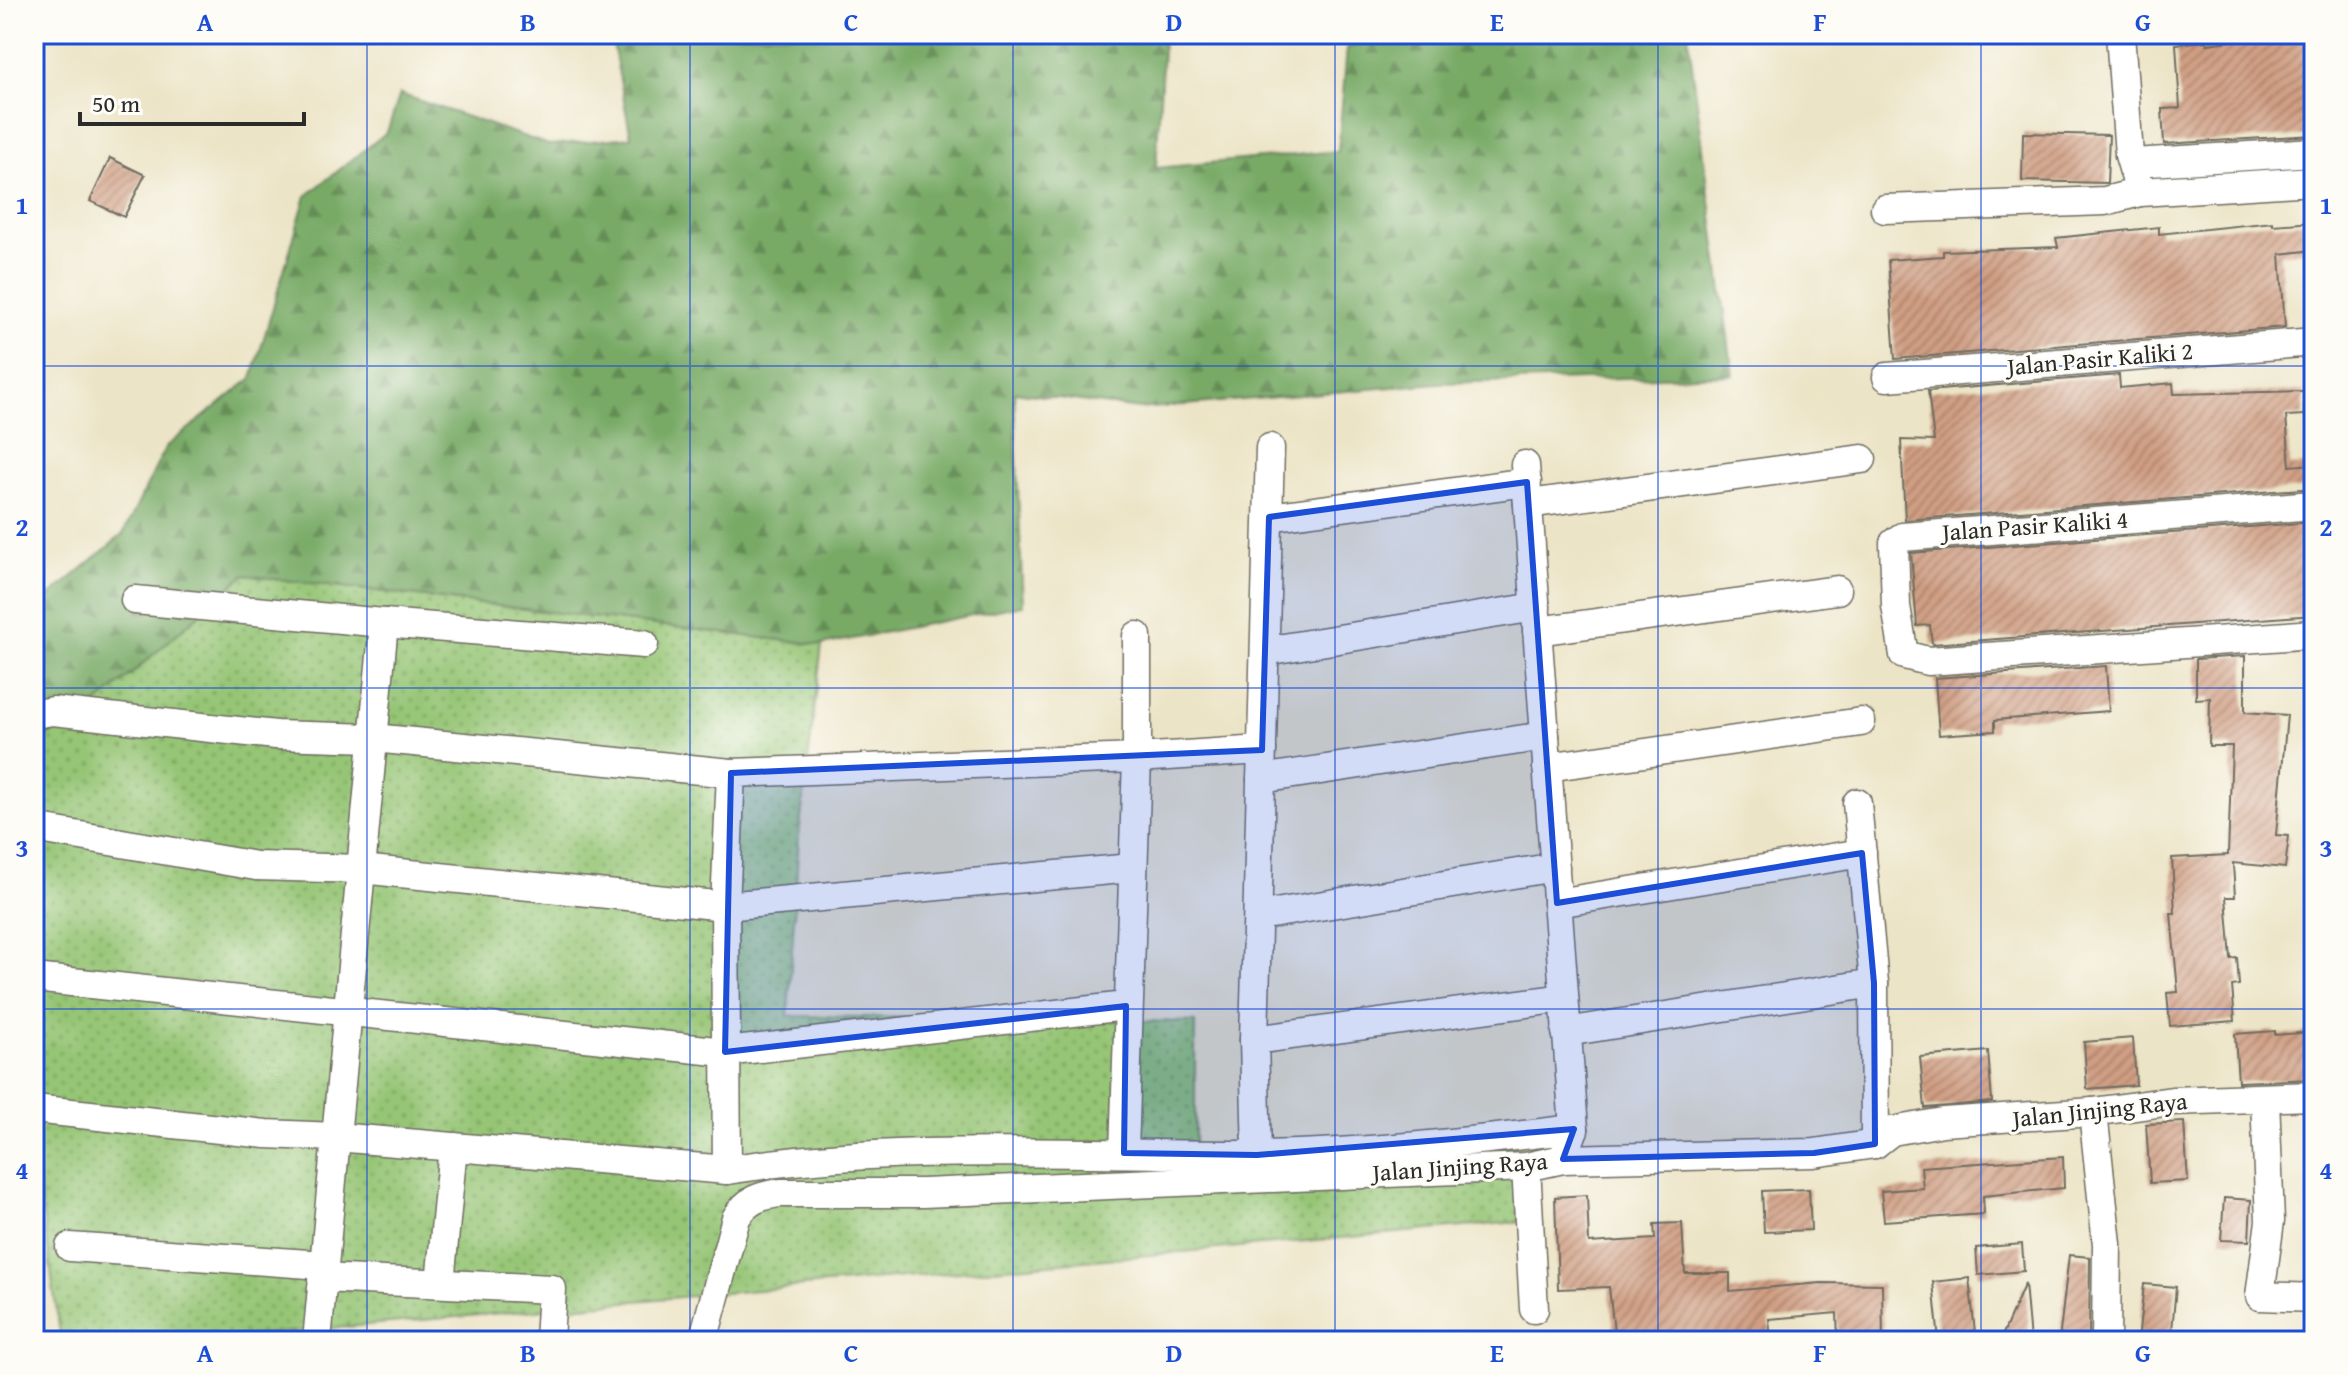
<svg xmlns="http://www.w3.org/2000/svg" width="2348" height="1375" viewBox="0 0 2348 1375" font-family="'Gentium Book Plus',serif">
  <style>
    .grass { fill: url(#grass-dots); stroke: #607850; stroke-width: 2 }
    .forest { fill: url(#forest-firs); stroke: #526a48; stroke-width: 2 }
    .building { fill: url(#building-hatch) }
    .lines { fill: none; stroke-linecap: round; stroke-linejoin: round }
    .street-casing { stroke: #6f6c61; stroke-width: 31 }
    .street { stroke: #fff; stroke-width: 28 }
    .marked { fill: #1d4ed8; fill-opacity: 0.2; stroke: #1d4ed8; stroke-width: 6; stroke-linejoin: round }
    .grid { fill: none; stroke: #1d4ed8; stroke-width: 2; stroke-opacity: 0.55 }
    .labels { text-anchor: middle; stroke-width: 6; stroke-linejoin: round; paint-order: stroke }
    .street-label { font-size: 24px; fill: #2b2b2b; stroke: #fdfcf7 }
    .neatline { fill: none; stroke: #1d4ed8; stroke-width: 3 }
    .grid-label { font-size: 26px; text-anchor: middle; font-weight: bold; fill: #1d4ed8 }
  </style>
  <defs>
    <pattern id="grass-dots" width="8" height="8" patternUnits="userSpaceOnUse" patternTransform="scale(2)"><rect width="8" height="8" fill="#95c575"/><path d="M2 2h.1M6 6h.1" fill="none" stroke="#7aa060" stroke-width="1.8" stroke-linecap="round"/></pattern>
    <pattern id="forest-firs" width="22" height="20" patternUnits="userSpaceOnUse" patternTransform="scale(2)"><rect width="22" height="20" fill="#78aa66"/><path d="M5 1l3.5 6h-7zM16 11l3.5 6h-7z" fill="#638b54"/></pattern>
    <pattern id="building-hatch" width="6" height="6" patternUnits="userSpaceOnUse" patternTransform="scale(2)"><rect width="6" height="6" fill="#d09e83"/><path d="M-1 1l2-2M0 6l6-6M5 7l2-2" fill="none" stroke="#a9816b"/></pattern>
  </defs>
  <rect width="100%" height="100%" fill="#fdfcf7"/>
  <filter id="ink" filterUnits="userSpaceOnUse"><feTurbulence type="fractalNoise" baseFrequency=".0125" numOctaves="2"/><feDisplacementMap in="SourceGraphic" scale="16" xChannelSelector="R" yChannelSelector="G"/><feConvolveMatrix kernelMatrix="1 2 1 2 8 2 1 2 1" color-interpolation-filters="sRGB"/></filter>
  <filter id="wash" filterUnits="userSpaceOnUse"><feTurbulence type="fractalNoise" baseFrequency=".006" numOctaves="4" result="noise"/><feDisplacementMap in="SourceGraphic" scale="32" xChannelSelector="R" yChannelSelector="G"/><feGaussianBlur stdDeviation="1.8" result="paint"/><feColorMatrix in="noise" values="0 0 0 0 0 0 0 0 0 0 0 0 0 0 0 0 0 1.4 0 .05"/><feComposite in="paint" operator="in"/></filter>
  <g filter="url(#wash)">
    <rect width="100%" height="100%" fill="#ece4c6"/>
    <!-- grass -->
    <path class="grass" d="M 244,575 L 822,645 L 799,835 L 788,1016 L 1195,1022 L 1195,1153 L 1522,1135 L 1518,1222 L 189,1341 L 61,1341 L 34,1154 L 34,743 L 90,710 Z"/>
    <!-- forest -->
    <path class="forest" d="M 611,34 L 1161,34 L 1163,48 L 1156,168 L 1338,151 L 1347,48 L 1384,34 L 1688,34 L 1733,375 L 1439,383 L 1139,409 L 1014,392 L 1023,605 L 822,645 L 244,575 L 90,710 L 34,743 L 34,609 L 123,534 L 166,447 L 252,378 L 306,196 L 387,132 L 400,94 L 549,145 L 631,137 Z"/>
    <g id="blocks">
      <!-- building -->
      <g class="building">
        <path d="M 2286,34 L 2314,34 L 2314,135 L 2164,144 L 2162,109 L 2180,108 L 2176,44 L 2207,41 L 2207,44 Z"/>
        <path d="M 2023,133 L 2109,135 L 2107,183 L 2022,181 Z"/>
        <path d="M 110,158 L 145,175 L 124,217 L 90,201 Z"/>
        <path d="M 2273,222 L 2273,225 L 2314,222 L 2314,250 L 2280,254 L 2285,327 L 1895,359 L 1888,260 L 1943,256 L 1943,251 L 2058,247 L 2056,238 L 2159,227 L 2159,234 Z"/>
        <path d="M 2119,375 L 2120,388 L 2173,383 L 2174,394 L 2304,391 L 2304,415 L 2286,416 L 2290,466 L 2314,464 L 2314,488 L 1905,520 L 1901,440 L 1934,441 L 1928,391 Z"/>
        <path d="M 2314,522 L 2314,615 L 1932,644 L 1930,625 L 1917,626 L 1911,553 Z"/>
        <path d="M 2245,656 L 2245,712 L 2287,715 L 2276,835 L 2289,836 L 2285,868 L 2233,863 L 2235,897 L 2226,897 L 2231,959 L 2237,958 L 2239,985 L 2232,986 L 2235,1021 L 2170,1026 L 2167,993 L 2178,992 L 2171,913 L 2175,913 L 2172,858 L 2228,855 L 2232,746 L 2209,746 L 2210,698 L 2196,699 L 2196,659 Z"/>
        <path d="M 2106,666 L 2109,711 L 1995,720 L 1995,731 L 1939,735 L 1935,678 Z"/>
        <path d="M 2275,1031 L 2275,1035 L 2314,1032 L 2314,1079 L 2238,1082 L 2235,1034 Z"/>
        <path d="M 2133,1038 L 2136,1085 L 2087,1089 L 2084,1042 Z"/>
        <path d="M 1988,1051 L 1992,1102 L 1925,1108 L 1920,1057 Z"/>
        <path d="M 2184,1122 L 2188,1181 L 2150,1183 L 2146,1124 Z"/>
        <path d="M 2063,1157 L 2064,1188 L 1983,1196 L 1984,1214 L 1884,1221 L 1881,1191 L 1923,1188 L 1921,1167 Z"/>
        <path d="M 1809,1189 L 1811,1230 L 1764,1232 L 1762,1191 Z"/>
        <path d="M 1587,1195 L 1589,1243 L 1655,1239 L 1654,1224 L 1682,1223 L 1685,1273 L 1730,1273 L 1730,1291 L 1821,1283 L 1882,1284 L 1883,1341 L 1838,1341 L 1837,1313 L 1769,1319 L 1771,1341 L 1615,1341 L 1609,1287 L 1558,1289 L 1555,1197 Z"/>
        <path d="M 2224,1198 L 2251,1200 L 2249,1241 L 2221,1240 Z"/>
        <path d="M 2022,1244 L 2024,1271 L 1978,1275 L 1976,1248 Z"/>
        <path d="M 2069,1255 L 2090,1257 L 2089,1341 L 2059,1341 Z"/>
        <path d="M 1969,1278 L 1976,1341 L 1939,1341 L 1933,1282 Z"/>
        <path d="M 2025,1283 L 2030,1341 L 2000,1341 Z"/>
        <path d="M 2144,1284 L 2176,1287 L 2171,1341 L 2138,1341 Z"/>
      </g>
    </g>
  </g>
  <g filter="url(#ink)">
    <use href="#blocks" fill-opacity="0" stroke="#6f6c61" stroke-width="2"/>
    <g class="lines">
      <defs>
        <g id="street">
          <path d="M 2133,163 L 2314,152"/>
          <path d="M 2140,192 L 2314,181"/>
          <path d="M 1885,209 L 2105,201 L 2140,192 L 2129,155 L 2120,34"/>
          <path d="M 1887,377 L 2314,342"/>
          <path d="M 1525,465 L 1574,1129"/>
          <path d="M 1528,504 L 1862,459"/>
          <path d="M 2314,505 L 1902,537 L 1894,543 L 1896,606 L 1904,655 L 1928,661 L 2314,634"/>
          <path d="M 1269,517 L 1527,482"/>
          <path d="M 135,600 L 384,623 L 317,1341"/>
          <path d="M 384,623 L 644,644"/>
          <path d="M 1537,631 L 1837,590"/>
          <path d="M 1265,651 L 1536,607"/>
          <path d="M 34,714 L 53,711 L 276,735 L 373,738 L 731,773"/>
          <path d="M 1547,767 L 1861,722"/>
          <path d="M 1261,779 L 1545,736"/>
          <path d="M 1857,803 L 1874,983 L 1875,1144"/>
          <path d="M 34,828 L 256,866 L 361,869 L 725,906 L 1132,868"/>
          <path d="M 1557,903 L 1862,853"/>
          <path d="M 1258,916 L 1555,867"/>
          <path d="M 34,978 L 725,1052 L 1126,1006"/>
          <path d="M 1566,1032 L 1874,983"/>
          <path d="M 1254,1040 L 1564,998"/>
          <path d="M 2265,1099 L 2270,1221 L 2260,1296 L 2314,1298"/>
          <path d="M 34,1109 L 266,1134 L 336,1137 L 727,1170 C 900,1142 1079,1155 1253,1155 C 1360,1154 1468,1142 1574,1129 L 1563,1159"/>
          <path d="M 2093,1112 L 2107,1244 L 2106,1341"/>
          <path d="M 1124,1153 L 1137,758 L 1137,636"/>
          <path d="M 1257,1155 L 1254,1040 L 1270,448"/>
          <path d="M 1526,1167 L 1534,1309"/>
          <path d="M 727,1170 L 725,906 L 731,773 L 1137,758 L 1262,750"/>
          <path d="M 70,1247 L 323,1265"/>
          <path d="M 322,1278 L 552,1289 L 549,1341"/>
          <path d="M 440,1283 L 453,1147"/>
          <path d="M 703,1341 L 736,1218 C 747,1200 759,1196 780,1193 L 923,1193 L 1526,1167 L 1563,1159 L 1814,1153 L 1875,1144 L 1892,1131 L 1943,1122 L 2093,1112 L 2172,1101 L 2314,1096"/>
        </g>
      </defs>
      <!-- street casing -->
      <use href="#street" class="street-casing"/>
      <!-- street -->
      <use href="#street" class="street"/>
    </g>
  </g>
  <!-- marked area -->
  <path class="marked" d="M 1527,482 L 1557,903 L 1862,853 L 1874,983 L 1875,1144 L 1814,1153 L 1563,1159 L 1574,1129 L 1257,1155 L 1124,1153 L 1126,1006 L 725,1052 L 731,773 L 1262,750 L 1269,517 Z"/>
  <!-- grid -->
  <path class="grid" d="M 367,34 L 367,1341M 690,34 L 690,1341M 1013,34 L 1013,1341M 1335,34 L 1335,1341M 1658,34 L 1658,1341M 1981,34 L 1981,1341M 34,366 L 2314,366M 34,688 L 2314,688M 34,1009 L 2314,1009"/>
  <g class="labels">
    <!-- street labels -->
    <g class="street-label">
      <text transform="translate(2100 359) rotate(-5)" y="8">Jalan Pasir Kaliki 2</text>
      <text transform="translate(2035 526) rotate(-4)" y="8">Jalan Pasir Kaliki 4</text>
      <text transform="translate(2100 1110) rotate(-6)" y="8">Jalan Jinjing Raya</text>
      <text transform="translate(1460 1167) rotate(-4)" y="8">Jalan Jinjing Raya</text>
    </g>
  </g>
  <!-- margin -->
  <rect width="2348" height="1375" fill="none" stroke="#fdfcf7" stroke-width="88"/>
  <!-- scale -->
  <path d="M80 112v12h224v-12" fill="none" stroke="#2b2b2b" stroke-width="4"/>
  <text x="92" y="112" font-size="24" fill="#2b2b2b" stroke="#fdfcf7" stroke-width="6" paint-order="stroke">50 m</text>
  <rect x="44" y="44" width="2260" height="1287" class="neatline"/>
  <g class="grid-label">
    <text x="205" y="31">A</text>
    <text x="528" y="31">B</text>
    <text x="851" y="31">C</text>
    <text x="1174" y="31">D</text>
    <text x="1497" y="31">E</text>
    <text x="1820" y="31">F</text>
    <text x="2143" y="31">G</text>
    <text x="22" y="214">1</text>
    <text x="2326" y="214">1</text>
    <text x="22" y="536">2</text>
    <text x="2326" y="536">2</text>
    <text x="22" y="857">3</text>
    <text x="2326" y="857">3</text>
    <text x="22" y="1179">4</text>
    <text x="2326" y="1179">4</text>
    <text x="205" y="1362">A</text>
    <text x="528" y="1362">B</text>
    <text x="851" y="1362">C</text>
    <text x="1174" y="1362">D</text>
    <text x="1497" y="1362">E</text>
    <text x="1820" y="1362">F</text>
    <text x="2143" y="1362">G</text>
  </g>
</svg>
